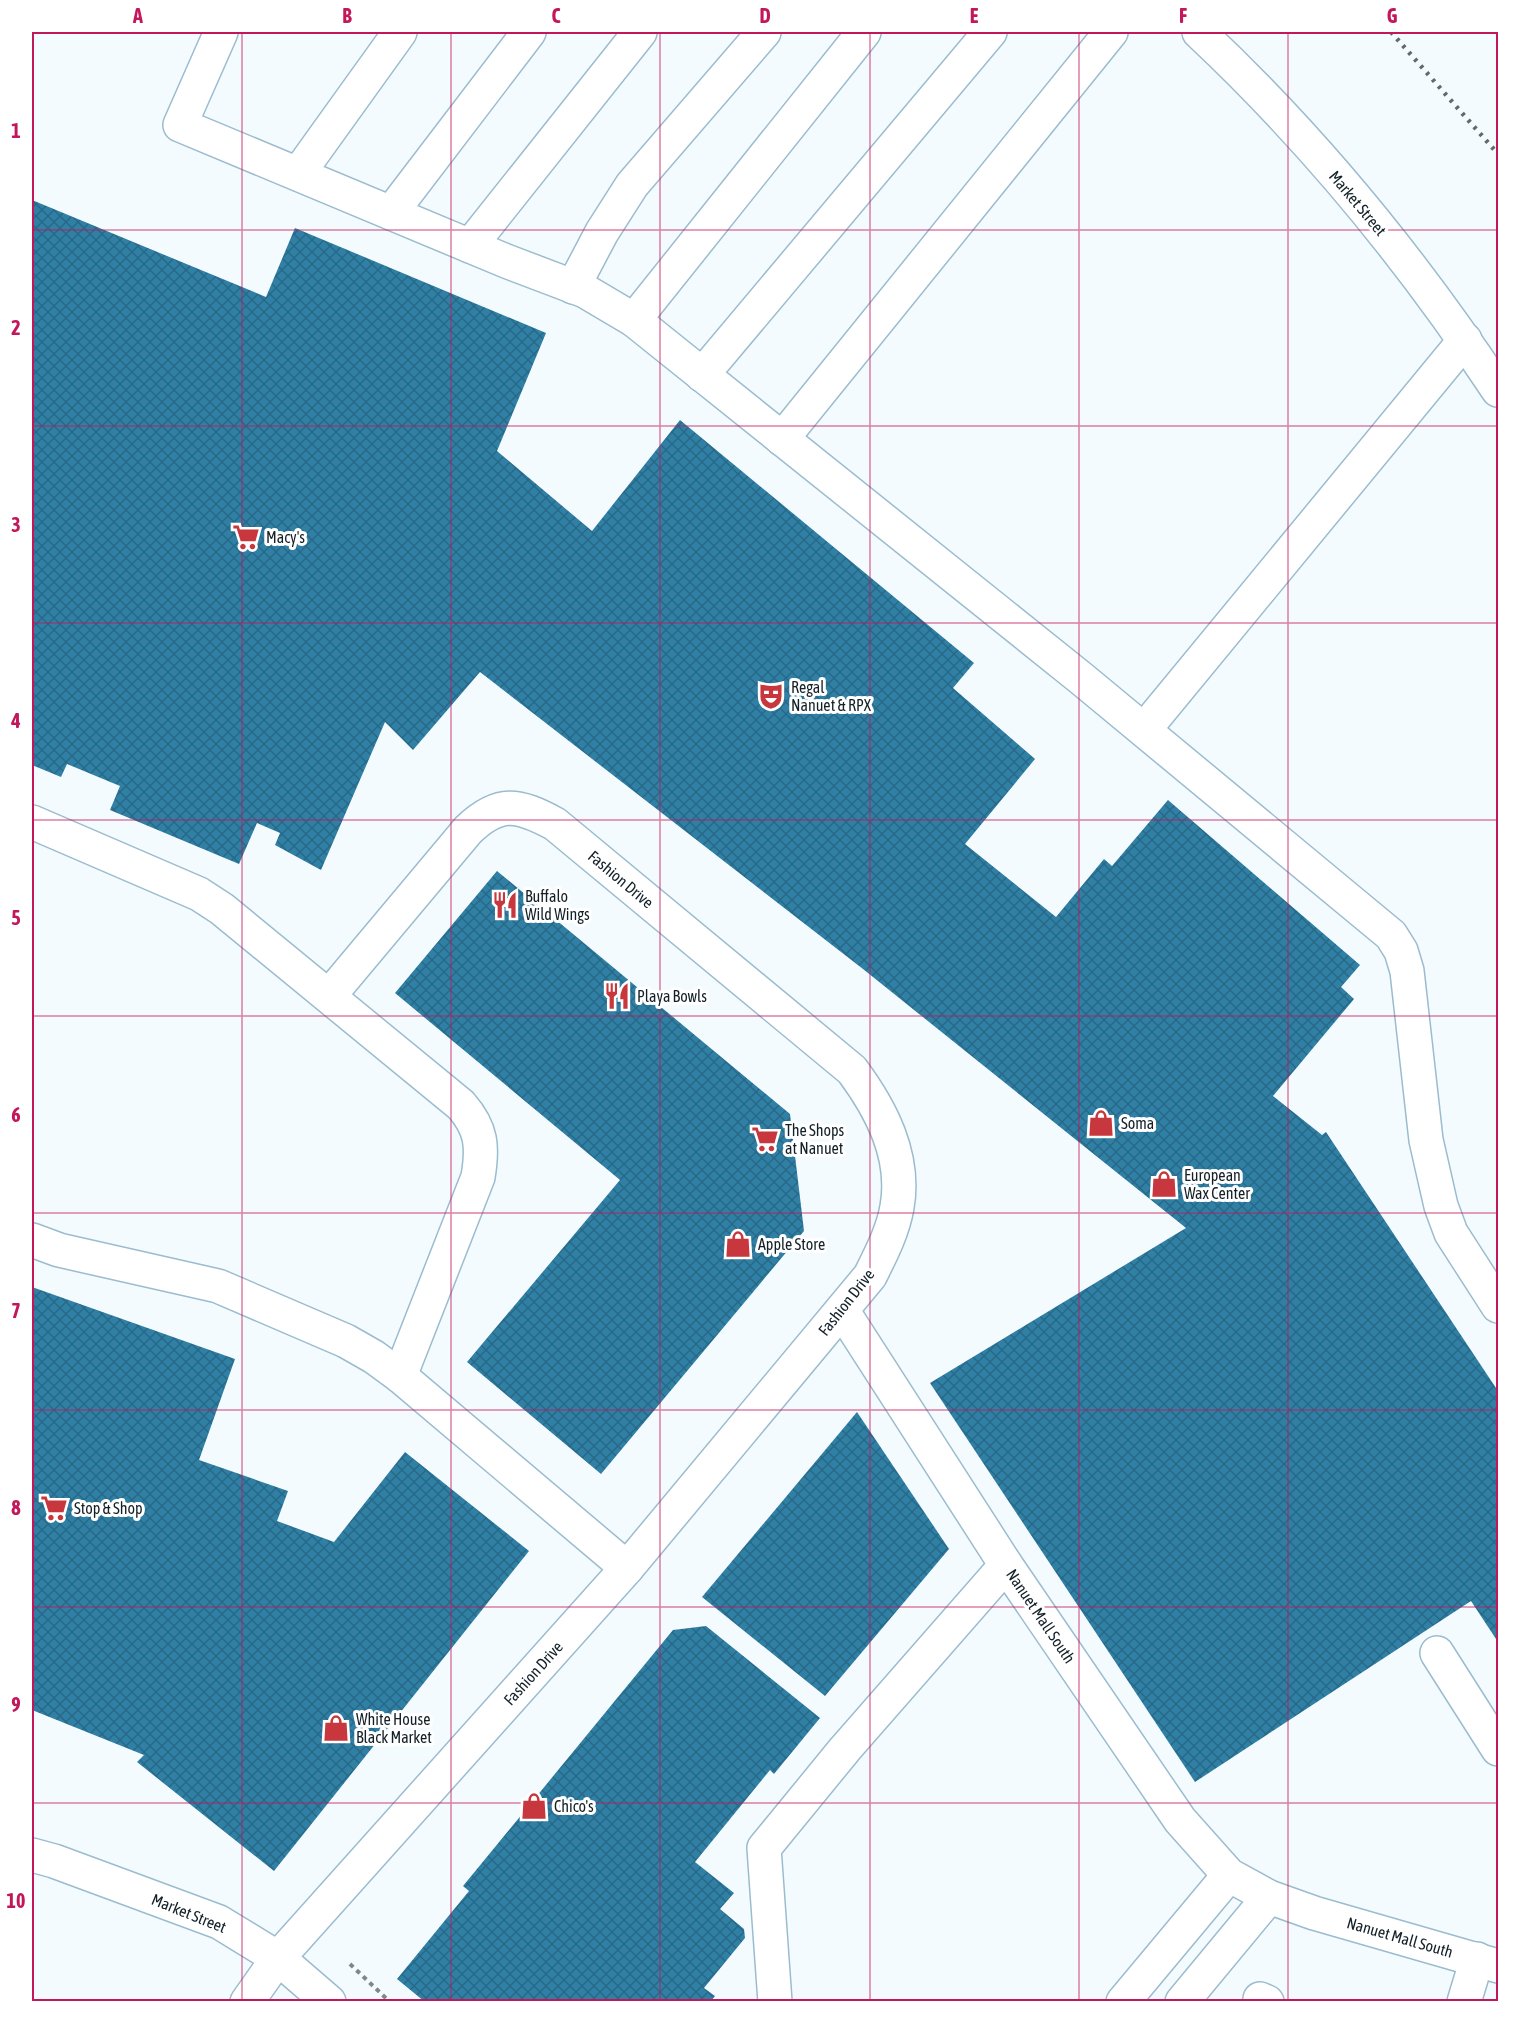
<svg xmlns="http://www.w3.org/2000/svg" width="1530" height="2033" viewBox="0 0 1530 2033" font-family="'Asap Condensed',sans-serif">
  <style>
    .building { fill: url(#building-cross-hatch) }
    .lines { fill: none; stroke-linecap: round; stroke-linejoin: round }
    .minor-casing { stroke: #9bbccf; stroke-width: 36 }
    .path { stroke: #7d878d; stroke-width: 4; stroke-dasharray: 4.5 4.5; stroke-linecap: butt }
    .minor { stroke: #fff; stroke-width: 33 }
    .rail { stroke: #5f6a6f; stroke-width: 4.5; stroke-dasharray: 3 6; stroke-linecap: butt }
    .grid { fill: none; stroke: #c2185b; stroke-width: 1.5; stroke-opacity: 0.55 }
    .labels { text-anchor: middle; stroke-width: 6; stroke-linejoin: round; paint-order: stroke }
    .street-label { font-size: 16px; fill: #132027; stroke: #fff }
    .poi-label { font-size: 16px; fill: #132027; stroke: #fff; text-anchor: start }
    .neatline { fill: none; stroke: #c2185b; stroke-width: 2 }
    .grid-label { font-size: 20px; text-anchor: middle; font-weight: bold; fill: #c2185b }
  </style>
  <defs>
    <pattern id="building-cross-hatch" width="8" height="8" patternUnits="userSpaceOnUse" patternTransform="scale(1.5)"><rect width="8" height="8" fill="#3080a6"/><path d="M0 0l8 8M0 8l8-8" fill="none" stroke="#286887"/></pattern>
  </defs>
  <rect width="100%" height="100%" fill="#f4fbfe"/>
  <!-- building -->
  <g class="building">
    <path d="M 32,200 L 266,297 L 295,228 L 546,333 L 497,451 L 592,531 L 680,420 L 974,663 L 953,688 L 1035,759 L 965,844 L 1056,917 L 1104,859 L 1112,866 L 1168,800 L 1360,965 L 1341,987 L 1354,999 L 1273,1096 L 1322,1135 L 1326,1132 L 1498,1391 L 1498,1642 L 1471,1601 L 1195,1782 L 930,1383 L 1186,1228 L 863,969 L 480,672 L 413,750 L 385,722 L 321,870 L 275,845 L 280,833 L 257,823 L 239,864 L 110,810 L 120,786 L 67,764 L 61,777 L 32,765 Z"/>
    <path d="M 497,871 L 790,1114 L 804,1231 L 601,1474 L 467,1362 L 620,1180 L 395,993 Z"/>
    <path d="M 32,1287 L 235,1359 L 199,1460 L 288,1491 L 277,1521 L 334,1542 L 405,1452 L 529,1551 L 274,1871 L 137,1762 L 144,1755 L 32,1710 Z"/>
    <path d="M 857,1412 L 949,1549 L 825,1696 L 702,1597 Z"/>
    <path d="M 706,1626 L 820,1718 L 774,1774 L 770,1770 L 695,1862 L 734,1893 L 720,1909 L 744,1929 L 745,1938 L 704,1988 L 715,1996 L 710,2002 L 425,2002 L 397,1979 L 469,1891 L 463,1886 L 673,1630 Z"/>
  </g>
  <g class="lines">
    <defs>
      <g id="minor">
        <path d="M 221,32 L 180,125 L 506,261 L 585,291 L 634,320 L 1082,679 L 1391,935 L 1401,951 L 1407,971 L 1426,1140 L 1441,1206 L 1451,1233 L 1498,1306"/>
        <path d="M 1199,32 C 1313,139 1412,260 1498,390"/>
        <path d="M 298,174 L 400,32"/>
        <path d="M 391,213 L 529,32"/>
        <path d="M 470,246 L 640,32"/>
        <path d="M 573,287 L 602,232 L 632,185 L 764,32"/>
        <path d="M 634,320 L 864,32"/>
        <path d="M 702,375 L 990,32"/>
        <path d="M 782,439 L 1111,32"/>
        <path d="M 1144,730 L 1465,340"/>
        <path d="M 32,822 L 199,894 L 222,909 L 461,1105 C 482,1129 483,1147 478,1177 L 400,1376"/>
        <path d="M 32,1240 L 59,1250 L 218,1286 L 346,1341 L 374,1357 L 400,1376 L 627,1568"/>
        <path d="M 842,1310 L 1006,1565 L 1180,1820 L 1229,1875 L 1269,1897 L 1314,1913 L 1498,1966"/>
        <path d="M 1437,1653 L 1498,1749"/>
        <path d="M 32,1855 L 54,1861 L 219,1922 L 278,1958 L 329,2002"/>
        <path d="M 1260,1999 L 1267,2002"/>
        <path d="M 247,2002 L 278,1958 L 627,1568 L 870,1276 C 881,1254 893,1231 897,1207 C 906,1156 881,1109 852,1070 L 555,824 C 518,804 499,800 468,830 L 329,996"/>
        <path d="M 775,2002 L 764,1848 L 845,1749 L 1006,1565"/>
        <path d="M 1123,2002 L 1229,1875"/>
        <path d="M 1182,2002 L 1269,1897"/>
        <path d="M 1464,2002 L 1477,1959"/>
      </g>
    </defs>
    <!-- minor casing -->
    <use href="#minor" class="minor-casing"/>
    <!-- path -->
    <path class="path" d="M 350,1964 L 390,2002"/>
    <!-- minor -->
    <use href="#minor" class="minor"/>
    <!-- rail -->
    <path class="rail" d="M 1391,32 L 1498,154"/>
  </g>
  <!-- grid -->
  <path class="grid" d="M 242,32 L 242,2002M 451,32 L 451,2002M 660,32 L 660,2002M 870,32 L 870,2002M 1079,32 L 1079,2002M 1288,32 L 1288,2002M 32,230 L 1498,230M 32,426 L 1498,426M 32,623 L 1498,623M 32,820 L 1498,820M 32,1016 L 1498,1016M 32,1213 L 1498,1213M 32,1410 L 1498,1410M 32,1607 L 1498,1607M 32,1803 L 1498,1803"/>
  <!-- icons -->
  <defs>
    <symbol id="supermarket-bare" viewBox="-9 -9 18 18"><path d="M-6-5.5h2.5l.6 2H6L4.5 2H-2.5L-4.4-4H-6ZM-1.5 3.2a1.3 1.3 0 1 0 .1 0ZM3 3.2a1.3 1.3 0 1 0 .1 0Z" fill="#c7373d" stroke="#fff" stroke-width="2.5" paint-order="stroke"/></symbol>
    <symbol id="theatre-bare" viewBox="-9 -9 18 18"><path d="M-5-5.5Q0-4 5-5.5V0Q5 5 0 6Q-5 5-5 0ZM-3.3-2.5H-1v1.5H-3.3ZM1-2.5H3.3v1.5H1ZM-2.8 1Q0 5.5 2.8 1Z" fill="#c7373d" stroke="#fff" stroke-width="2.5" paint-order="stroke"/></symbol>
    <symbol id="restaurant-bare" viewBox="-9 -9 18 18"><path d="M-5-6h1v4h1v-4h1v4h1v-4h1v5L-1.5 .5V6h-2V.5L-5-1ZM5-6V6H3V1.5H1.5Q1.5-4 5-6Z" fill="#c7373d" stroke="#fff" stroke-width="2.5" paint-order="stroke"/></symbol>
    <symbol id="shop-bare" viewBox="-9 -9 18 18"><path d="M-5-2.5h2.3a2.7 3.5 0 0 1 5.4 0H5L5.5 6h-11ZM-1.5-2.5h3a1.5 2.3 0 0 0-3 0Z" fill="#c7373d" stroke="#fff" stroke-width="2.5" paint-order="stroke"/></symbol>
  </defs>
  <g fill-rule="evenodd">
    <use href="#supermarket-bare" x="227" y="518" width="38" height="38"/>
    <use href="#theatre-bare" x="752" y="677" width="38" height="38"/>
    <use href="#restaurant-bare" x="486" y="886" width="38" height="38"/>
    <use href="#restaurant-bare" x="598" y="977" width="38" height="38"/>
    <use href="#shop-bare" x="1082" y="1104" width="38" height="38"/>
    <use href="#supermarket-bare" x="746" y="1120" width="38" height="38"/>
    <use href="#shop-bare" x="1145" y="1165" width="38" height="38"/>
    <use href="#shop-bare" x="719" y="1225" width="38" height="38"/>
    <use href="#supermarket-bare" x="35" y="1489" width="38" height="38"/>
    <use href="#shop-bare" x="317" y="1709" width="38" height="38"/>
    <use href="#shop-bare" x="515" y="1787" width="38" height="38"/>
  </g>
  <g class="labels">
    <!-- street labels -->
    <g class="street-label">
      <text transform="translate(1358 203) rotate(50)" y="6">Market Street</text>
      <text transform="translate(621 879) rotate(40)" y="6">Fashion Drive</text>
      <text transform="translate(846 1302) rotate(-52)" y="6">Fashion Drive</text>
      <text transform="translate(1041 1616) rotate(56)" y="6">Nanuet Mall South</text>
      <text transform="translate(533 1673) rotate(-48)" y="6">Fashion Drive</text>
      <text transform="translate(189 1913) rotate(22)" y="6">Market Street</text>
      <text transform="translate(1400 1937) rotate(16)" y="6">Nanuet Mall South</text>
    </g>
    <!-- poi labels -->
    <g class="poi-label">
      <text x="266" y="543">Macy's</text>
      <text x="791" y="693">Regal<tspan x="791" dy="18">Nanuet &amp; RPX</tspan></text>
      <text x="525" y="902">Buffalo<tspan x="525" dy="18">Wild Wings</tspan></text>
      <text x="637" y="1002">Playa Bowls</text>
      <text x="1121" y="1129">Soma</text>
      <text x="785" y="1136">The Shops<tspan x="785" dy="18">at Nanuet</tspan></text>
      <text x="1184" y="1181">European<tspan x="1184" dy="18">Wax Center</tspan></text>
      <text x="758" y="1250">Apple Store</text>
      <text x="74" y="1514">Stop &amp; Shop</text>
      <text x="356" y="1725">White House<tspan x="356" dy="18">Black Market</tspan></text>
      <text x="554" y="1812">Chico's</text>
    </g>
  </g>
  <!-- border -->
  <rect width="1530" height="2033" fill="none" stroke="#ffffff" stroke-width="66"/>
  <rect x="33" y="33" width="1464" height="1967" class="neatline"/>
  <g class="grid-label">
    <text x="138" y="23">A</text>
    <text x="347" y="23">B</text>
    <text x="556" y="23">C</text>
    <text x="765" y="23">D</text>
    <text x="974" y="23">E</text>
    <text x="1183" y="23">F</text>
    <text x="1392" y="23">G</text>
    <text x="16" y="138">1</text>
    <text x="16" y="335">2</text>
    <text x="16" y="532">3</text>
    <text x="16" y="728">4</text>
    <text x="16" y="925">5</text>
    <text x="16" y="1122">6</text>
    <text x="16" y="1318">7</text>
    <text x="16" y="1515">8</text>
    <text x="16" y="1712">9</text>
    <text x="16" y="1908">10</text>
  </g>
</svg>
